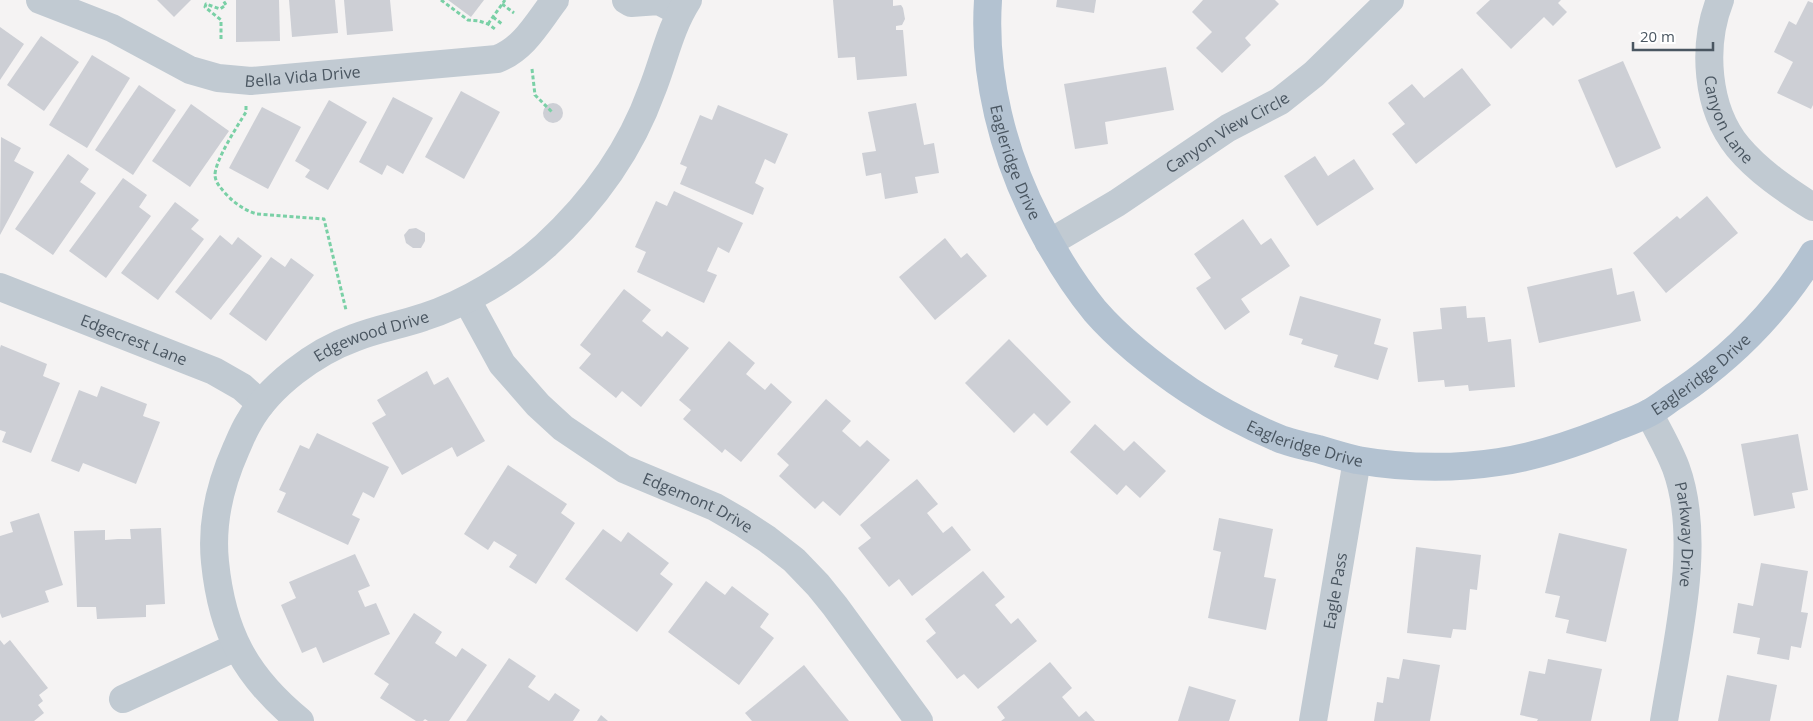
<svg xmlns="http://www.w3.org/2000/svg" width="1813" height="721" viewBox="0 0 1813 721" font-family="'Open Sans',sans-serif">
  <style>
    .building { fill: #cdcfd5 }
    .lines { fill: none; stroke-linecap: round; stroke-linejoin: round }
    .path { stroke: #7ad0a6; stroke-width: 3; stroke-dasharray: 4 2.5; stroke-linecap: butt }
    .minor { stroke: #c1cad2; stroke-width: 28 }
    .major { stroke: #b3c2d1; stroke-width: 28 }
    .labels { text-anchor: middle; stroke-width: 4.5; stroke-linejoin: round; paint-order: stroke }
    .street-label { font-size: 16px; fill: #4a5661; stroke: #fff }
  </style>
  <rect width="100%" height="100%" fill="#f5f3f3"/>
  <!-- building -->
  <g class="building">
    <path d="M 157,0 L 191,0 L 174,17 Z"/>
    <path d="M 236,0 L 279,0 L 280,41 L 236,42 Z"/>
    <path d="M 289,0 L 335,0 L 338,33 L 292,37 Z"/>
    <path d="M 344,0 L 390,0 L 393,31 L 347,35 Z"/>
    <path d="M 448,0 L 484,0 L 471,17 Z"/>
    <path d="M 833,0 L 893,0 L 893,6 L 901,5 L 903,8 L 905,19 L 902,25 L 896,26 L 896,30 L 903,30 L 907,76 L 857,80 L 855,57 L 838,58 Z"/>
    <path d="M 1057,0 L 1096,0 L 1094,13 L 1056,7 Z"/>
    <path d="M 1203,0 L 1275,0 L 1279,4 L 1245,38 L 1251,45 L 1222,73 L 1196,48 L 1212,32 L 1192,12 Z"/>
    <path d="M 1490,0 L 1561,0 L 1558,3 L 1567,12 L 1553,26 L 1544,17 L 1511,49 L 1476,13 Z"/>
    <path d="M 1808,1 L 1813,3 L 1813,105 L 1811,109 L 1777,93 L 1793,62 L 1774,52 L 1789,21 L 1796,25 Z"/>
    <path d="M 0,27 L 24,44 L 0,80 Z"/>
    <path d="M 41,36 L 79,62 L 44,111 L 7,85 Z"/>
    <path d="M 92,55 L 130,78 L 87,148 L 49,125 Z"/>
    <path d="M 1623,61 L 1661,148 L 1616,168 L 1578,80 Z"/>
    <path d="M 1166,67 L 1174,110 L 1105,122 L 1108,144 L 1075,149 L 1064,84 Z"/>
    <path d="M 1462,68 L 1491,105 L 1416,164 L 1392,134 L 1405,124 L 1388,103 L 1412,84 L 1424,98 Z"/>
    <path d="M 139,85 L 176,110 L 133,175 L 95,150 Z"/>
    <path d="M 461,91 L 500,112 L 464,179 L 425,157 Z"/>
    <path d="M 393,97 L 433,118 L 403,174 L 387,165 L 382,175 L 359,162 Z"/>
    <path d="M 329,100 L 367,122 L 328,190 L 305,177 L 310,170 L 295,161 Z"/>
    <path d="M 916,103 L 924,145 L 934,143 L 939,173 L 915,177 L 918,193 L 885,199 L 881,173 L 866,176 L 862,153 L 876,151 L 868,112 Z"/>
    <circle cx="553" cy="113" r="10"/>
    <path d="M 191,104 L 229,131 L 190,187 L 152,161 Z"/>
    <path d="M 718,105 L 788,134 L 775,164 L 765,159 L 755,183 L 764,188 L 753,215 L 680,184 L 687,167 L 680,164 L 700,115 L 712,120 Z"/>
    <path d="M 262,107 L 301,127 L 268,189 L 229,168 Z"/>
    <path d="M 1,137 L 21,148 L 14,161 L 34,172 L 0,235 Z"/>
    <path d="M 68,154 L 89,169 L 80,182 L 96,193 L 53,255 L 15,229 Z"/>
    <path d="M 1315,156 L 1328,176 L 1354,159 L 1374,189 L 1317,226 L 1284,176 Z"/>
    <path d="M 123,178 L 147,195 L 139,207 L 151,216 L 106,278 L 69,251 Z"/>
    <path d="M 674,191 L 743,223 L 729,253 L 718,247 L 707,271 L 717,275 L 704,303 L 637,272 L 646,252 L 635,247 L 656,201 L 667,206 Z"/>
    <path d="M 1707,196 L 1738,233 L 1666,293 L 1633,253 L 1677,216 L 1680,219 Z"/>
    <path d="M 175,202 L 199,220 L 191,229 L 204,239 L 158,300 L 121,273 Z"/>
    <path d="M 1243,219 L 1261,245 L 1271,238 L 1290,266 L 1241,299 L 1250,312 L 1225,330 L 1196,288 L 1211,278 L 1194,254 Z"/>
    <path d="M 416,228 L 425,233 L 425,241 L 421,248 L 413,248 L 406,243 L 404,235 L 409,229 Z"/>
    <path d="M 220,235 L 232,245 L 238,237 L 262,256 L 211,320 L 175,292 Z"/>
    <path d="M 945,238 L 961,258 L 967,253 L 987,276 L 935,320 L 899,277 Z"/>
    <path d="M 271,257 L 285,267 L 291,258 L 314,275 L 266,341 L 229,314 Z"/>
    <path d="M 1612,268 L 1617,295 L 1634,291 L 1641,321 L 1539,343 L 1527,287 Z"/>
    <path d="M 624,289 L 651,310 L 642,321 L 662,337 L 667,331 L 689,348 L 641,407 L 622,391 L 616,398 L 579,368 L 591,354 L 580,345 Z"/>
    <path d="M 1300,296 L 1381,319 L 1374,344 L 1388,348 L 1378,380 L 1334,367 L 1338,355 L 1301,344 L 1303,339 L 1289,335 Z"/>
    <path d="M 1466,306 L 1467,318 L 1485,317 L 1488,342 L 1511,339 L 1515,387 L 1469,391 L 1468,385 L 1445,387 L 1444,380 L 1418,382 L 1413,332 L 1442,329 L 1440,308 Z"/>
    <path d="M 1009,339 L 1071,402 L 1047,426 L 1034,413 L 1014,433 L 965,383 Z"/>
    <path d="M 729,341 L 755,363 L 746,374 L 765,390 L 771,383 L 792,402 L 741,462 L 725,449 L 722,453 L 683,419 L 691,410 L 679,400 Z"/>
    <path d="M 1,345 L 47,364 L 43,376 L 60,383 L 31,453 L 2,442 L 6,432 L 0,430 L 0,348 Z"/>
    <path d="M 427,371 L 434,385 L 448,377 L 485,441 L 457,457 L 452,447 L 402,475 L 372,423 L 386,415 L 377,400 Z"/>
    <path d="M 101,386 L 147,404 L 143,416 L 160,422 L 136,484 L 83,463 L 79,472 L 51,461 L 79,390 L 97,397 Z"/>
    <path d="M 826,399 L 851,421 L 842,431 L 860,447 L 867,440 L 890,460 L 840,516 L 823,501 L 815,509 L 779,476 L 789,465 L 777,454 Z"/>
    <path d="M 1095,424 L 1124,451 L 1134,441 L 1166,471 L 1140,498 L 1126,485 L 1117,495 L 1070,452 Z"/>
    <path d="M 317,433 L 389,467 L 374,498 L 363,492 L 352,515 L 360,519 L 348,545 L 277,512 L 286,493 L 279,490 L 300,445 L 309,449 Z"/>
    <path d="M 1798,434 L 1808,490 L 1792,493 L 1795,508 L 1754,516 L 1741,444 Z"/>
    <path d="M 508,465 L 567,504 L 561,513 L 575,523 L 536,584 L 509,567 L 517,555 L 494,541 L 488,550 L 464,534 Z"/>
    <path d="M 917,479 L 938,504 L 927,513 L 943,533 L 952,526 L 971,550 L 912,596 L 899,579 L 889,587 L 858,548 L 871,538 L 860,525 Z"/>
    <path d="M 39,513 L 63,585 L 45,591 L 49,602 L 2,618 L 0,613 L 0,536 L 13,532 L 10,522 Z"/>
    <path d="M 1219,518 L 1273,529 L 1264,577 L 1276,579 L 1266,630 L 1208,618 L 1221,552 L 1213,550 Z"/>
    <path d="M 161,528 L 165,604 L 146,605 L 146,617 L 97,619 L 96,607 L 77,607 L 74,531 L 105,530 L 105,540 L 118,539 L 131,539 L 130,529 Z"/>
    <path d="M 603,529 L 621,542 L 628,532 L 669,563 L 660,574 L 673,584 L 637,632 L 565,579 Z"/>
    <path d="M 1559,533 L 1627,549 L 1606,642 L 1566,633 L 1569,620 L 1555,617 L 1560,596 L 1545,593 Z"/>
    <path d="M 1416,547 L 1481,555 L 1477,590 L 1470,589 L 1466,630 L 1453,629 L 1451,638 L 1407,633 Z"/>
    <path d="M 355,554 L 370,586 L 358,591 L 365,607 L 376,603 L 390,634 L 323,663 L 316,647 L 302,653 L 281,605 L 296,598 L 289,582 Z"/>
    <path d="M 1761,563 L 1808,571 L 1801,612 L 1808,613 L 1801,648 L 1791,646 L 1789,660 L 1757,654 L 1760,638 L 1733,633 L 1738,603 L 1753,606 Z"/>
    <path d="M 983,571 L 1005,597 L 995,605 L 1011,624 L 1018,618 L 1037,641 L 978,689 L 964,674 L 957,679 L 926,641 L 936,633 L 925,619 Z"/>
    <path d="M 706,581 L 725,595 L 732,586 L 769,614 L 760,627 L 774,638 L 739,685 L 668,632 Z"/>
    <path d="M 414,613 L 442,632 L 435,643 L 456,657 L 462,648 L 487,665 L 449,721 L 428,721 L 425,719 L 423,721 L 416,721 L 380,698 L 389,684 L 374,674 Z"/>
    <path d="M 0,640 L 4,645 L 10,640 L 48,688 L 39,695 L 43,701 L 38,705 L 44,713 L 34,721 L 0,721 Z"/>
    <path d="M 509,658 L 536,676 L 528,687 L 549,701 L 555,693 L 580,710 L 573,721 L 466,721 Z"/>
    <path d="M 1403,659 L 1440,665 L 1430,721 L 1374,721 L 1377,702 L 1383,703 L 1387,677 L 1399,679 Z"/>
    <path d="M 1548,659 L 1602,669 L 1591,721 L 1537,721 L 1538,719 L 1520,715 L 1529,671 L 1545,674 Z"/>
    <path d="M 1050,662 L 1072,688 L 1062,697 L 1079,717 L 1086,711 L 1095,721 L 1001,721 L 1005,718 L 997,707 Z"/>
    <path d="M 804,665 L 849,721 L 752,721 L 745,713 Z"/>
    <path d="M 1727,675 L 1777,685 L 1770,721 L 1718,721 Z"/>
    <path d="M 1189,686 L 1236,700 L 1229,721 L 1178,721 Z"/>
    <path d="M 601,715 L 608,721 L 597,721 Z"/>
  </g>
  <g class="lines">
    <!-- path -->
    <g class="path">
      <path d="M 441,0 L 468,20 L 479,21 L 488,24 L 495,29"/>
      <path d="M 502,4 L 514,13"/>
      <path d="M 493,17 L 502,24"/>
      <path d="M 488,24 L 505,0"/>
      <path d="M 221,39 L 221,20 L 205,7 L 206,4 L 220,9 L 226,5 L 223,0"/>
      <path d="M 532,69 L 535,95 L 553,113"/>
      <path d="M 246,106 L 246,112 C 238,125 214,162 215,176 C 216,183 220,187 225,193 C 234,203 244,210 257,214 L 324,219 L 346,310"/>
    </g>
    <!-- minor -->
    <g class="minor">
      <path id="s1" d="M 40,0 L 112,28 L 190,70 L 218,78 L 251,81 L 497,59 C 524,49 538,22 555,0"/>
      <path d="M 626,0 L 631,3 L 659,1 L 680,12"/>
      <path id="s2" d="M 1720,0 C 1702,46 1706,108 1738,147 C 1758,171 1786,190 1813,207"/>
      <path id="s3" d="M 1049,243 L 1117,203 L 1228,128 L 1280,101 L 1314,74 L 1390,0"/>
      <path id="s4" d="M 0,287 L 214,371 L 242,387 L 261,404"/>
      <path id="s5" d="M 467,300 L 502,364 L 538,405 L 563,428 L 624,469 L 715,507 L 741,522 L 767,539 L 794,560 L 818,585 L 835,606 L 919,721"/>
      <path id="s6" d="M 1649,413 C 1658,431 1669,449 1676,468 C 1703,542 1676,645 1664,721"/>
      <path d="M 123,699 L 236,647"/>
      <path id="s7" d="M 300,721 C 245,676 222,632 215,562 C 211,523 220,485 236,449 C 240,440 244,430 249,422 C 269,386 315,352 354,338 C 376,329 401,325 424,317 C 465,304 513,275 545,246 C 593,202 630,151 652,90 C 664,60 670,28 688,0"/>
      <path id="s8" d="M 1313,721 L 1357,460"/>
    </g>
    <!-- major -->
    <path class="major" id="s9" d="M 988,0 C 983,76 1003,154 1038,222 C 1054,253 1073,284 1095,311 C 1122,342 1156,368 1190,391 C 1217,409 1247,425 1278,438 C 1290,443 1304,446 1318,449 C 1331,453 1344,457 1357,460 C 1403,468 1453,469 1499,462 C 1534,457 1573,444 1606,431 C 1620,425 1636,420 1649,413 C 1660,407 1669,399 1679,393 C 1732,357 1779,309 1813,254"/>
  </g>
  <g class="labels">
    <!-- street labels -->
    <g class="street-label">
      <text dy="6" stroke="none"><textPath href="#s1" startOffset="280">Bella Vida Drive</textPath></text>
      <text dy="6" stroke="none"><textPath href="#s2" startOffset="125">Canyon Lane</textPath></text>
      <text dy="6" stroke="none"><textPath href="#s3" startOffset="210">Canyon View Circle</textPath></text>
      <text dy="6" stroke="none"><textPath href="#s9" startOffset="166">Eagleridge Drive</textPath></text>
      <text dy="6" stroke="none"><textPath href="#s7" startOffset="486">Edgewood Drive</textPath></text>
      <text dy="6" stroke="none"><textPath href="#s4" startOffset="144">Edgecrest Lane</textPath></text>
      <text dy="6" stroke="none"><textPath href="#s9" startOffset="1008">Eagleridge Drive</textPath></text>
      <text dy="6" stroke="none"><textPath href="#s9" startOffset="588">Eagleridge Drive</textPath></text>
      <text dy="6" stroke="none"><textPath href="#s5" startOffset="316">Edgemont Drive</textPath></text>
      <text dy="6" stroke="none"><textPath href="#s6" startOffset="129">Parkway Drive</textPath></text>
      <text dy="6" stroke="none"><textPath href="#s8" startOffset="132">Eagle Pass</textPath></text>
    </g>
  </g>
  <!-- scale -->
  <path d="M1633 42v8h80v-8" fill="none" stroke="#4a5661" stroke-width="2.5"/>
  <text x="1640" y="42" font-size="15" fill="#4a5661" stroke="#ffffff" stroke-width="4" paint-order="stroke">20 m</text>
</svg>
